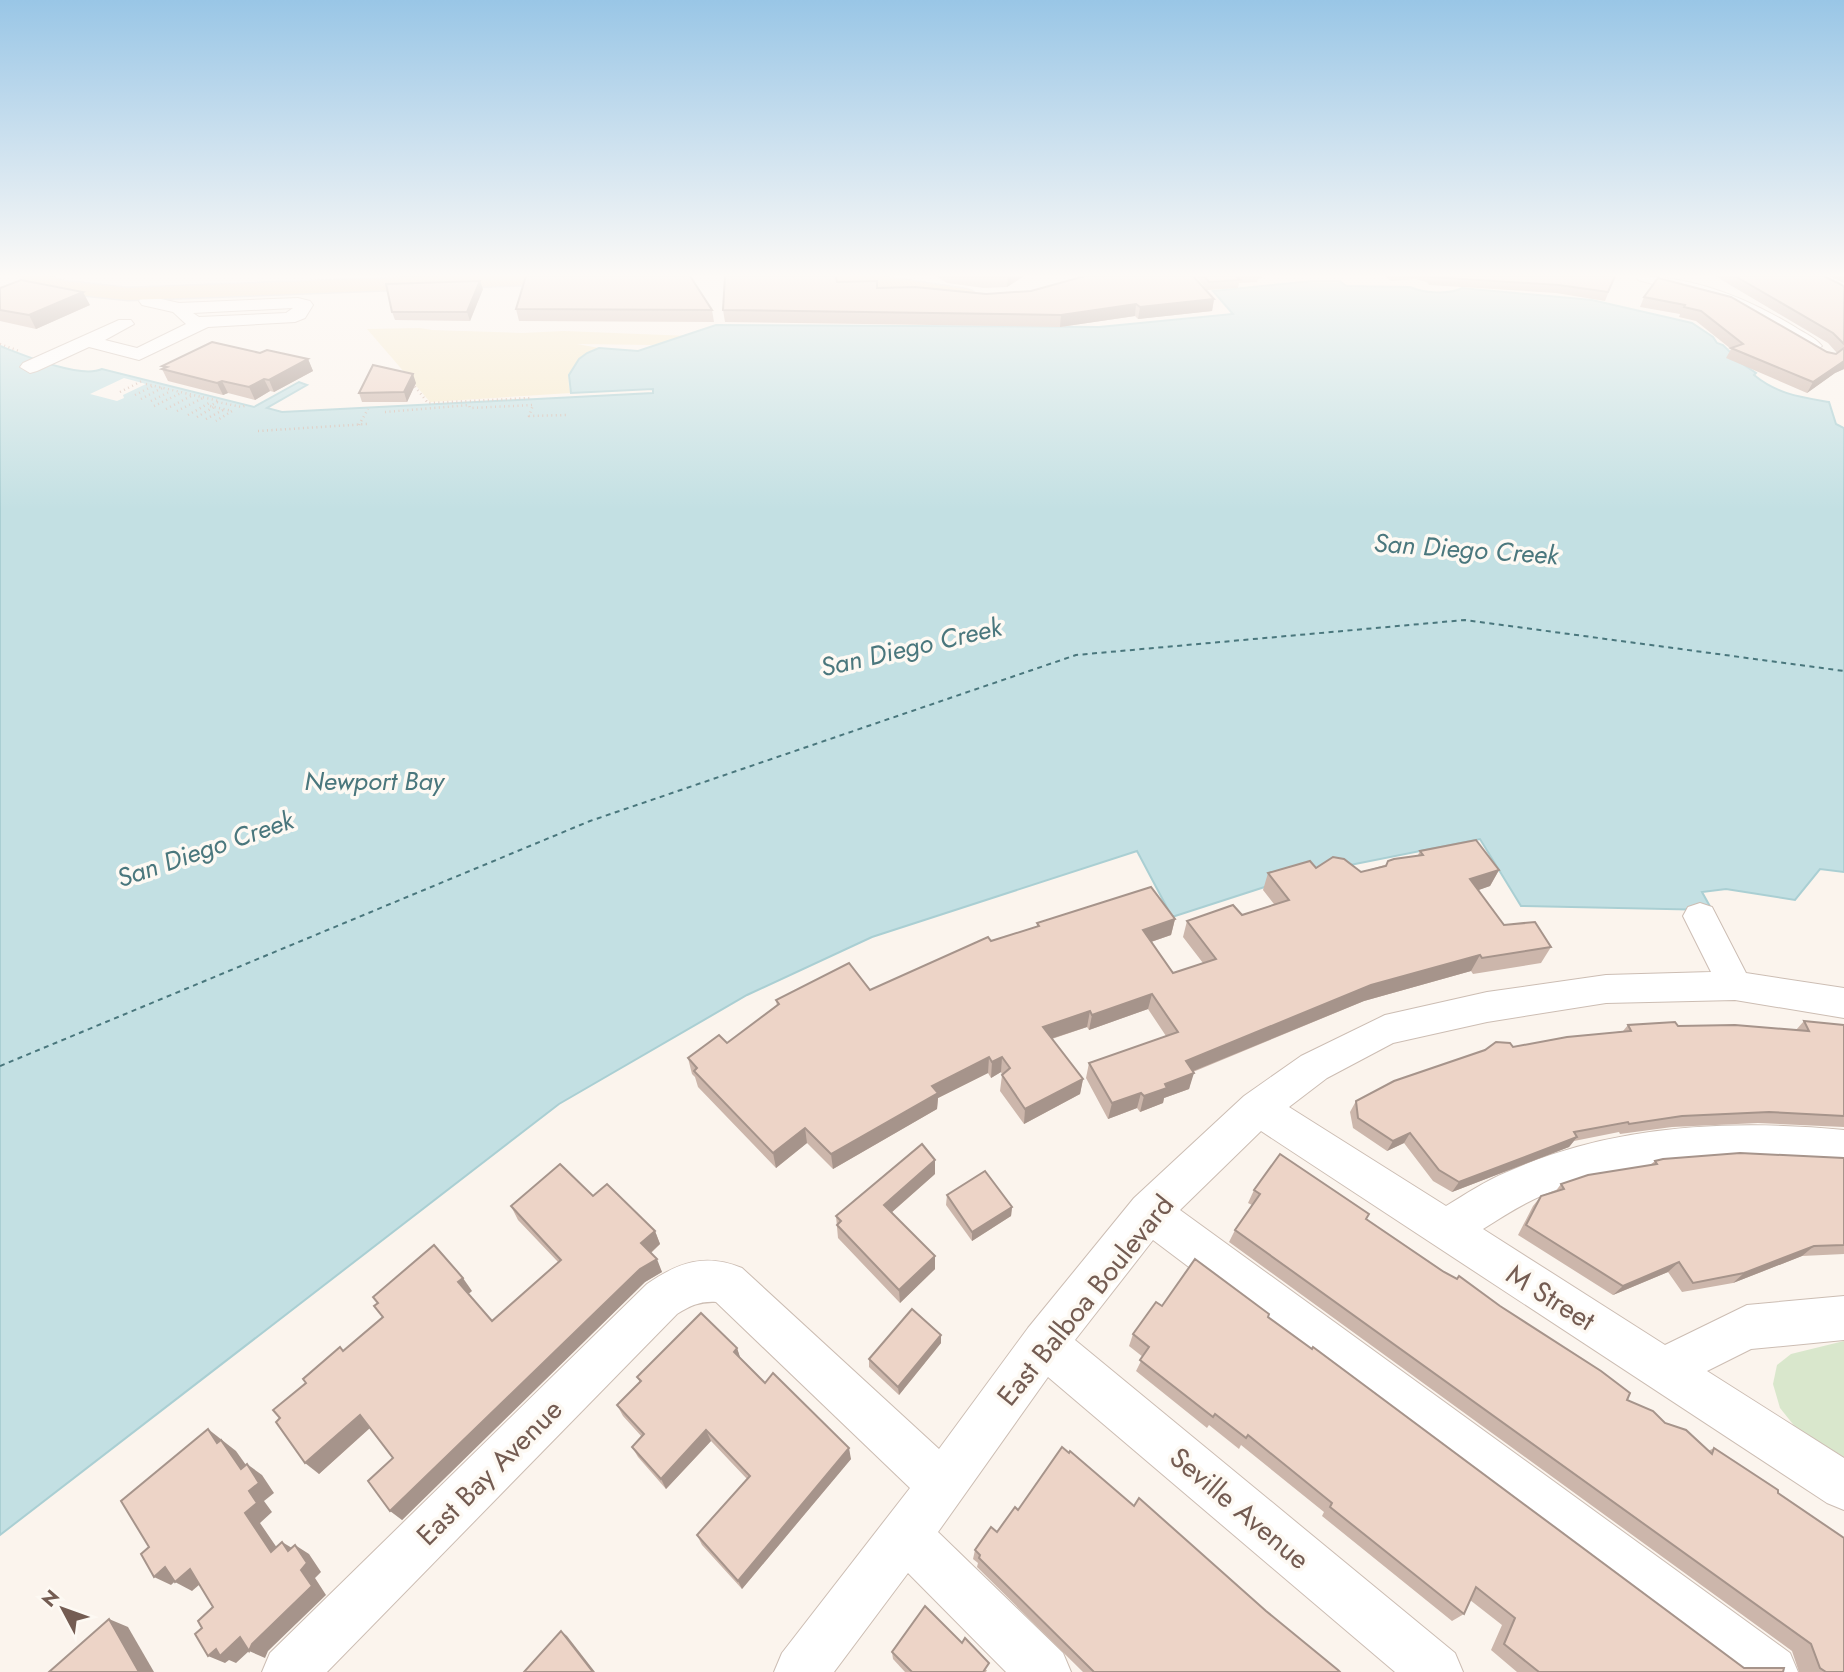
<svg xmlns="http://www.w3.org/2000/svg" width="1844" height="1672" viewBox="0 0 1844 1672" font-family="Jost,sans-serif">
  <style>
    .green { fill: #d9e7cc }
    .sand { fill: #f6eacc }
    .water { fill: #c3e0e3; stroke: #aacfd3; stroke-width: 2 }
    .pier { fill: #fbf4ed }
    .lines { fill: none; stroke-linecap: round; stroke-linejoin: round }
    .ferry { stroke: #4a777d; stroke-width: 2; stroke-dasharray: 5 4.5; stroke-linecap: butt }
    .minor-casing { stroke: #ccbdb3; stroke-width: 2 }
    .major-casing { stroke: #d8d1cf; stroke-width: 3 }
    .path { stroke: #d2b7aa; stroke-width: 2.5; stroke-dasharray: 1 3.5; stroke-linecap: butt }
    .minor { fill: #fff; fill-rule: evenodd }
    .major { fill: #f1d4ae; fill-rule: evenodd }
    .wall { fill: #ccb6ab }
    .shaded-wall { fill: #a6948b }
    .building { fill: #edd4c7; stroke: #a6948b; stroke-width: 2 }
    .labels { text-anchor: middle; stroke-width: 7; stroke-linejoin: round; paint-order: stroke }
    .water-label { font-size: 26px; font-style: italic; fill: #4a777d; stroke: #fdf9f3 }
    .near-street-label { font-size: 28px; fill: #745c52; stroke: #fdf9f3 }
  </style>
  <rect width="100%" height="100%" fill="#fbf4ed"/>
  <!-- green -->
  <path class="green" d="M 1844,1341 L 1844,1457 L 1796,1428 L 1780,1408 L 1773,1384 L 1777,1365 L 1791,1354 Z"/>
  <!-- sand -->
  <path class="sand" d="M 420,328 L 432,330 L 522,333 L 564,331 L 690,336 L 652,345 L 577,344 L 599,348 C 582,356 562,372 571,393 L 430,402 L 367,329 Z"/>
  <!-- water -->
  <path class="water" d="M 1312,281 L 1340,281 L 1346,286 L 1410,287 C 1423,293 1449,295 1462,288 L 1592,300 L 1692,323 L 1713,337 L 1717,343 L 1723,345 L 1733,355 L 1732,357 L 1756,373 L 1754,375 C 1777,394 1800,397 1829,402 L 1836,424 L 1844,428 L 1844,872 L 1820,869 L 1795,900 L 1726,889 L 1702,892 L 1712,910 L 1521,906 L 1480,839 L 1305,874 L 1172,917 L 1137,851 L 872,937 L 747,995 L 559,1104 L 0,1535 L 0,346 C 23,355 80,379 102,369 L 254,407 L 299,382 L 307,385 L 267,408 L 282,412 L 653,393 L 653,389 L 571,393 L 569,375 L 579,359 L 587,353 L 599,348 L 638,351 L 716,325 L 1099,327 L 1233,314 L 1213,291 Z"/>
  <!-- pier -->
  <path class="pier" d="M 124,378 L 146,384 L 123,395 L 124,398 L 117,401 L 90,394 Z"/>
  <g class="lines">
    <!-- ferry -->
    <path class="ferry" d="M 0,1066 L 590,821 L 1076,655 L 1465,620 L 1844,671"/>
    <defs>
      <g id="minor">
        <path d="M 1636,276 C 1693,276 1747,298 1795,327 C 1804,333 1816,338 1822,346 L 1813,352 L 1806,350 L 1727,304 L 1638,280 Z"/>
        <path d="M 148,296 L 179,303 L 298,298 L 310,301 L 313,305 L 305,318 L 295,322 L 208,327 L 139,360 L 89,347 L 37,371 L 30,373 L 20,367 L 23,363 L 119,320 L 131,320 L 134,324 L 105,340 L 137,348 L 186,324 L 173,312 L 142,305 L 139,301 L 142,297 ZM 293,308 L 286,313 L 199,317 L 193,313 Z"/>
        <path d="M 1700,903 L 1712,907 L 1746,973 L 1844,988 L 1844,1018 L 1735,1000 L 1606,1003 L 1487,1022 L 1393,1043 L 1327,1078 L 1289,1107 L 1446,1206 C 1466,1194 1485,1181 1507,1172 C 1611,1125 1731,1119 1844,1130 L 1844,1166 C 1745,1156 1636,1158 1543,1195 C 1522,1204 1502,1217 1483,1229 L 1665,1345 L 1747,1305 L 1844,1296 L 1844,1340 L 1751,1349 L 1707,1371 L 1844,1458 L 1844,1510 L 1827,1503 L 1261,1131 L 1180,1210 L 1790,1653 L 1798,1672 L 1727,1672 L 1153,1240 L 1075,1340 L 1455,1653 L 1463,1672 L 1395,1672 L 1048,1377 L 938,1532 L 1063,1653 L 1071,1672 L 1006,1672 L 908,1573 L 834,1672 L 774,1672 L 782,1653 L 910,1488 L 716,1302 C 700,1301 690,1306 677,1314 L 327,1672 L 262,1672 L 270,1653 L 647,1284 C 679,1262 705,1253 742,1268 L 939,1449 L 1028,1328 L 1134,1198 L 1244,1096 L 1301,1056 L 1385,1015 L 1487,992 L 1606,975 L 1711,972 L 1683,916 L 1688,907 Z"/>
      </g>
      <g id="major">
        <path d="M 20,276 L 49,276 L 64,281 L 128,288 L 444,276 L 614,276 L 611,280 L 604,282 L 128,300 L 61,293 L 23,280 Z"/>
        <path d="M 829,276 L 879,276 L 965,289 L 972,291 L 976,295 L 972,299 L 965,301 L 839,282 L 832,280 Z"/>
      </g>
    </defs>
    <!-- minor casing -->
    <use href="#minor" class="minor-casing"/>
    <!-- major casing -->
    <use href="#major" class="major-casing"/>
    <!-- path -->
    <g class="path">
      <path d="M 0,344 L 19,351"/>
      <path d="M 412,383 L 428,403 L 531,398"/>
      <path d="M 146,384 L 219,401 L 210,406 L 232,411 L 216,421"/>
      <path d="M 120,392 L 144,380"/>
      <path d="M 135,395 L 153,386"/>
      <path d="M 141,399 L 162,388"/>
      <path d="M 151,401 L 171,391"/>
      <path d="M 217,402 L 242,407 L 246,405"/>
      <path d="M 154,406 L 181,393"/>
      <path d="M 166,409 L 193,395"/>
      <path d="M 177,411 L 203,398"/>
      <path d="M 385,412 L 469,405 L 470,408 L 533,405 L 529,416 L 566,415"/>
      <path d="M 188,415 L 211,402"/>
      <path d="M 197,417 L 214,407"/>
      <path d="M 206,419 L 223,410"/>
      <path d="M 359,425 L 368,409"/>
      <path d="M 258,431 L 367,424"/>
    </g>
    <!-- minor -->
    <use href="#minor" class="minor"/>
    <!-- major -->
    <use href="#major" class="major"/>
  </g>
  <!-- wall -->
  <g class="wall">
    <path d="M 936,276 L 1024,276 L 1007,287 L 984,288 L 947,283 Z"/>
    <path d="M 1196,276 L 1262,276 L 1262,278 L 1258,279 L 1257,282 L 1239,283 L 1238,288 L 1207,290 Z"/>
    <path d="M 1385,276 L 1615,276 L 1605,301 L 1556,293 L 1429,285 L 1427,282 L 1415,279 L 1391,281 Z"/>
    <path d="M 1715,276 L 1824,276 L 1844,286 L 1844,369 L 1835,373 L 1807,393 L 1726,358 L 1731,349 L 1696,321 L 1679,317 L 1680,314 L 1640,307 L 1644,297 L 1658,278 L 1827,352 L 1836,354 L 1837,353 L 1828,343 Z"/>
    <path d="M 1829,276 L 1844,276 L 1844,283 Z"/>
    <path d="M 837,282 L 877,288 L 986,294 L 1031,291 L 1214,299 L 1212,311 L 1138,319 L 1135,316 L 1060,327 L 725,322 L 723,310 Z"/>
    <path d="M 0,288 L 90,305 L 36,329 L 0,321 Z"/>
    <path d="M 483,289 L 470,321 L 395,320 L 392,312 Z"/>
    <path d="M 516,309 L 712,310 L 714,322 L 519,321 Z"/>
    <path d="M 260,353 L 308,359 L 313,371 L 274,392 L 270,391 L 255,400 L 228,393 L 223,395 L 168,381 L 162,369 L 164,369 L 162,366 Z"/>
    <path d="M 416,383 L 407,402 L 362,402 L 359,393 Z"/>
    <path d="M 1420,851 L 1499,870 L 1490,886 L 1478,890 L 1504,925 L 1551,947 L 1541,963 L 1473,974 L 1471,971 L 1364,1001 L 1193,1072 L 1189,1089 L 1164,1098 L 1163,1103 L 1140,1112 L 1137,1108 L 1108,1119 L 1086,1078 L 1089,1063 L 1166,1036 L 1148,1009 L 1089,1030 L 1087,1027 L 1052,1039 L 1083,1079 L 1080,1094 L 1024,1124 L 1000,1091 L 1002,1075 L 1001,1072 L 991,1078 L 988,1073 L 938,1098 L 937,1109 L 833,1169 L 807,1143 L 776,1168 L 698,1087 L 695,1077 L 692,1074 L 688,1058 L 727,1043 L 777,1006 L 776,1000 L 870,990 L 991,941 L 1037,927 L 1037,923 L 1175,919 L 1171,935 L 1151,942 L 1173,973 L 1203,963 L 1183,937 L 1187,921 L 1242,915 L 1274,904 L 1263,890 L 1268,873 L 1316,868 L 1361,872 L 1418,855 Z"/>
    <path d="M 1804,1021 L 1844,1025 L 1844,1127 L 1758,1123 L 1672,1127 L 1620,1134 L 1619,1132 L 1574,1141 L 1569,1147 L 1452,1192 L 1433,1181 L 1404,1143 L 1387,1151 L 1353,1128 L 1350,1112 L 1356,1101 L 1513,1047 L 1623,1031 L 1628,1025 L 1796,1030 Z"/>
    <path d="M 1844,1158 L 1844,1254 L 1802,1256 L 1733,1283 L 1682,1292 L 1668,1272 L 1613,1295 L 1518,1235 L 1533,1206 L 1541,1196 L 1555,1192 L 1561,1184 L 1650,1165 L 1655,1161 Z"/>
    <path d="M 935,1174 L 891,1213 L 935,1269 L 900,1303 L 838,1238 L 836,1216 Z"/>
    <path d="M 1254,1190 L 1366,1219 L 1444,1272 L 1457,1279 L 1459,1276 L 1627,1400 L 1665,1423 L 1708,1451 L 1714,1448 L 1778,1493 L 1844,1672 L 1799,1672 L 1792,1651 L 1229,1242 L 1235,1230 L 1252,1205 L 1248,1203 Z"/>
    <path d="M 947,1195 L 1012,1207 L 1011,1216 L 972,1241 L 946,1205 Z"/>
    <path d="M 593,1196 L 655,1231 L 660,1244 L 651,1253 L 662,1272 L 645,1282 L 402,1520 L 393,1458 L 370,1428 L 319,1474 L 280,1418 L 306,1383 L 340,1347 L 343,1351 L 472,1291 L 468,1294 L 492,1321 L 558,1262 L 518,1220 L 511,1206 Z"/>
    <path d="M 1162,1306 L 1268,1317 L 1744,1668 L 1783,1672 L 1517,1672 L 1491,1650 L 1502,1625 L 1470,1600 L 1464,1614 L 1452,1621 L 1322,1516 L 1324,1512 L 1241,1445 L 1239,1449 L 1209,1425 L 1207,1428 L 1136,1371 L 1143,1357 L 1129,1346 L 1133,1334 Z"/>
    <path d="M 941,1335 L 941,1343 L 899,1395 L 869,1367 L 869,1359 Z"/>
    <path d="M 737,1348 L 740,1358 L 765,1383 L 851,1459 L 742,1589 L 702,1545 L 697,1535 L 747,1479 L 711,1441 L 666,1489 L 638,1457 L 632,1447 L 642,1437 L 623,1416 L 617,1405 L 640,1382 L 637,1377 Z"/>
    <path d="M 1134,1506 L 1266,1611 L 1340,1672 L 1083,1672 L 977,1567 L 978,1563 L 973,1559 L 975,1550 L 997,1532 L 1018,1510 Z"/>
    <path d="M 892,1652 L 987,1670 L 986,1672 L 905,1672 L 893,1659 Z"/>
  </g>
  <!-- shaded-wall -->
  <g class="shaded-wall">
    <path d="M 1008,276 L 1024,276 L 1007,287 Z"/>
    <path d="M 480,281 L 483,289 L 470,321 L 467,312 Z"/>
    <path d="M 83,292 L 90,305 L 36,329 L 29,315 Z"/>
    <path d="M 1214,299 L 1212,311 L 1138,319 L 1140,307 Z"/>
    <path d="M 1136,304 L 1135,316 L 1060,327 L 1061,315 Z"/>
    <path d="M 308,359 L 313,371 L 274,392 L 269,380 Z"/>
    <path d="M 1844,361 L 1844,369 L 1835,373 L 1807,393 L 1813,382 Z"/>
    <path d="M 413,374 L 416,383 L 407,402 L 404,392 Z"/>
    <path d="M 264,379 L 270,391 L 255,400 L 249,387 Z"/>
    <path d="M 222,381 L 228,393 L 223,395 L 217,383 Z"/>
    <path d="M 1499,870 L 1490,886 L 1462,896 L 1470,879 Z"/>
    <path d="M 1175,919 L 1171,935 L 1139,946 L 1143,930 Z"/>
    <path d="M 1480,955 L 1471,971 L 1364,1001 L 1181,1076 L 1186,1061 L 1371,985 Z"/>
    <path d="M 1152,994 L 1148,1009 L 1089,1030 L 1092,1015 Z"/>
    <path d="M 1090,1011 L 1087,1027 L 1041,1042 L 1043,1027 Z"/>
    <path d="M 989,1057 L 988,1073 L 938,1098 L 937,1109 L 833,1169 L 831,1154 L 932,1086 Z"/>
    <path d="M 1002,1057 L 1001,1072 L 991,1078 L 992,1062 Z"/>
    <path d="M 1194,1073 L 1189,1089 L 1164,1098 L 1163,1103 L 1140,1112 L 1144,1096 L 1165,1084 Z"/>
    <path d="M 1083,1079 L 1080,1094 L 1024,1124 L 1025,1109 Z"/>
    <path d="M 1141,1093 L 1137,1108 L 1108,1119 L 1112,1103 Z"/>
    <path d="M 805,1128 L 807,1143 L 776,1168 L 773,1153 Z"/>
    <path d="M 1410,1133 L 1404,1143 L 1387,1151 L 1393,1141 Z"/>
    <path d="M 1577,1137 L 1569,1147 L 1452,1192 L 1459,1182 Z"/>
    <path d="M 935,1160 L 935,1174 L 884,1219 L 884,1205 Z"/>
    <path d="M 1012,1207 L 1011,1216 L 972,1241 L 972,1232 Z"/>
    <path d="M 655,1231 L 660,1244 L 647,1256 L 641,1243 Z"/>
    <path d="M 1814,1246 L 1802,1256 L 1733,1283 L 1744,1273 Z"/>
    <path d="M 935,1256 L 935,1269 L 900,1303 L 899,1290 Z"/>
    <path d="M 657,1259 L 662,1272 L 645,1282 L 402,1520 L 390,1511 L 640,1269 Z"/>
    <path d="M 1679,1262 L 1668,1272 L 1613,1295 L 1623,1286 Z"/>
    <path d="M 463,1278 L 472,1291 L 467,1295 L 458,1282 Z"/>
    <path d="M 941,1335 L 941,1343 L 899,1395 L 898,1387 Z"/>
    <path d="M 737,1348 L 741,1360 L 734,1352 Z"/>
    <path d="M 360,1415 L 372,1426 L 319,1474 L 305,1463 Z"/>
    <path d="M 208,1429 L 236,1451 L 256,1479 L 241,1469 L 217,1443 Z"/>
    <path d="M 706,1430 L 711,1441 L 666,1489 L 661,1479 Z"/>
    <path d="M 849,1448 L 851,1459 L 742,1589 L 738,1581 Z"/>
    <path d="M 247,1464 L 262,1475 L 274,1493 L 264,1501 L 272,1512 L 260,1523 L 286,1561 L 271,1552 L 245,1513 L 249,1491 Z"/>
    <path d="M 282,1542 L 297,1551 L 288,1551 Z"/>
    <path d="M 295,1545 L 309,1554 L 321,1572 L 315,1578 L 326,1595 L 268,1651 L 265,1658 L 249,1651 L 236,1663 L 229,1660 L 225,1663 L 208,1656 L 216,1649 L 240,1637 L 301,1570 Z"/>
    <path d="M 165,1567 L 182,1575 L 171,1585 L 154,1577 Z"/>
    <path d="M 190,1569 L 207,1578 L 192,1591 L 175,1582 Z"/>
    <path d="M 109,1619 L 128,1627 L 154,1672 L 139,1672 Z"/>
    <path d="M 561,1631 L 567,1636 L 595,1672 L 593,1672 Z"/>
  </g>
  <!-- building -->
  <g class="building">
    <path d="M 526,276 L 690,276 L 712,310 L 516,309 Z"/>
    <path d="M 725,276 L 836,276 L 837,282 L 877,281 L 877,288 L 915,287 L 986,294 L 1031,291 L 1085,276 L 1193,276 L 1214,299 L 1140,307 L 1136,304 L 1061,315 L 723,310 Z"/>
    <path d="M 1204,276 L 1236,276 L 1240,280 L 1209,282 Z"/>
    <path d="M 1430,276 L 1615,276 L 1608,292 L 1559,285 L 1431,277 Z"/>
    <path d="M 1735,276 L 1824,276 L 1844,286 L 1844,344 L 1833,333 Z"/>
    <path d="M 1658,278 L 1731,297 L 1827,352 L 1836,354 L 1844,348 L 1844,361 L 1813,382 L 1731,348 L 1743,344 L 1701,311 L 1684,307 L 1685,305 L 1644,297 Z"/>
    <path d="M 21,280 L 83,292 L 29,315 L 0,310 L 0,288 Z"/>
    <path d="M 480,281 L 467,312 L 392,312 L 386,284 Z"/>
    <path d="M 212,342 L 260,353 L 267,350 L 308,359 L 269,380 L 264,379 L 249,387 L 222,381 L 217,383 L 162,369 L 167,367 L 162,366 Z"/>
    <path d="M 373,365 L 413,374 L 404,392 L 359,393 Z"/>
    <path d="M 1476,840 L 1499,870 L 1470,879 L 1504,925 L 1535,922 L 1551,947 L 1482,958 L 1480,955 L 1371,985 L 1186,1061 L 1194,1073 L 1165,1084 L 1167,1088 L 1144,1096 L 1141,1093 L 1112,1103 L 1089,1063 L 1178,1032 L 1152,994 L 1092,1015 L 1090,1011 L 1043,1027 L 1083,1079 L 1025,1109 L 1002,1075 L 1010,1068 L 1002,1057 L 992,1062 L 989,1057 L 932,1086 L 938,1093 L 831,1154 L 805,1128 L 773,1153 L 694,1071 L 697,1068 L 688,1058 L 719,1035 L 727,1043 L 779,1004 L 776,1000 L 849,963 L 870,990 L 988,937 L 991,941 L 1039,926 L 1037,923 L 1151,887 L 1175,919 L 1143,930 L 1173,973 L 1216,959 L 1187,921 L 1233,905 L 1242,915 L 1289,900 L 1268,873 L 1310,861 L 1316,868 L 1333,857 L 1344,859 L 1361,872 L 1386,866 L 1388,861 L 1394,859 L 1423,855 L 1420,851 Z"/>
    <path d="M 1804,1021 L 1844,1025 L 1844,1116 L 1769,1112 L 1682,1116 L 1629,1124 L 1628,1122 L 1574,1132 L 1577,1137 L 1459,1182 L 1439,1170 L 1410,1133 L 1393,1141 L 1358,1118 L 1356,1101 L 1394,1081 L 1485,1050 L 1496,1042 L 1510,1043 L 1513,1047 L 1567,1037 L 1631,1031 L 1628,1025 L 1675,1022 L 1678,1026 L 1735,1025 L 1809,1031 Z"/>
    <path d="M 922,1144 L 935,1160 L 884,1205 L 935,1256 L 899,1290 L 837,1225 L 841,1221 L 836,1216 Z"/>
    <path d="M 1740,1153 L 1844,1158 L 1844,1245 L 1814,1246 L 1744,1273 L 1693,1283 L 1679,1262 L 1623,1286 L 1526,1225 L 1541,1196 L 1564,1189 L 1561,1184 L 1588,1175 L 1657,1164 L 1655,1161 L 1663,1159 Z"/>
    <path d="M 1280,1154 L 1369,1214 L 1366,1219 L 1444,1272 L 1457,1279 L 1459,1276 L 1500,1306 L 1601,1371 L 1630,1393 L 1627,1400 L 1653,1411 L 1665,1423 L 1686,1430 L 1712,1454 L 1714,1448 L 1778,1490 L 1778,1493 L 1844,1538 L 1844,1672 L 1826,1672 L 1820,1668 L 1811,1644 L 1235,1230 L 1260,1194 L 1254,1190 Z"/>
    <path d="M 560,1164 L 593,1196 L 607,1184 L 655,1231 L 641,1243 L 657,1259 L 640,1269 L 390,1511 L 368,1481 L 393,1458 L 360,1415 L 305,1463 L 276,1422 L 280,1418 L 273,1410 L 306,1383 L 303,1379 L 340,1347 L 343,1351 L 383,1317 L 374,1306 L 378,1303 L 373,1297 L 434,1245 L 463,1278 L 458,1282 L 492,1321 L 561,1260 L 511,1206 Z"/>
    <path d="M 985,1171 L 1012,1207 L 972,1232 L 947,1195 Z"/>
    <path d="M 1195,1259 L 1269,1314 L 1268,1317 L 1312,1349 L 1313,1347 L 1744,1668 L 1784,1668 L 1783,1672 L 1539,1672 L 1504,1644 L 1515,1618 L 1476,1587 L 1464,1614 L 1330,1507 L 1332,1503 L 1248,1435 L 1246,1438 L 1215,1414 L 1213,1417 L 1140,1360 L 1149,1347 L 1133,1334 L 1156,1302 L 1162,1306 Z"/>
    <path d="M 912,1309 L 941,1335 L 898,1387 L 869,1359 Z"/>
    <path d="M 701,1313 L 737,1348 L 734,1352 L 765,1383 L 773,1373 L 849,1448 L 738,1581 L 697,1535 L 750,1476 L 706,1430 L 661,1479 L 632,1447 L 644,1434 L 617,1405 L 641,1381 L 637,1377 Z"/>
    <path d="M 208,1429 L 217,1443 L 221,1440 L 241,1469 L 247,1464 L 259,1483 L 249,1491 L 257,1503 L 245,1513 L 271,1552 L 282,1542 L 288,1551 L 295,1545 L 307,1563 L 301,1570 L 312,1586 L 252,1644 L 249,1651 L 240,1637 L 220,1656 L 216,1649 L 208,1656 L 195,1634 L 202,1628 L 198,1621 L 213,1607 L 190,1569 L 175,1582 L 165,1567 L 154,1577 L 141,1554 L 149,1547 L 121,1501 Z"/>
    <path d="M 1062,1447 L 1069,1453 L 1070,1451 L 1134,1506 L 1139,1498 L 1266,1611 L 1338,1670 L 1340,1672 L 1094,1672 L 979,1558 L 980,1555 L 975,1550 L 991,1527 L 997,1532 L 1015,1507 L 1018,1510 Z"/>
    <path d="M 925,1606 L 962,1643 L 965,1638 L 989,1663 L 983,1672 L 912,1672 L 892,1652 Z"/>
    <path d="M 109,1619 L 139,1672 L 49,1672 Z"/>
    <path d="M 561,1631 L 593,1672 L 524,1672 Z"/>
  </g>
  <!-- sky -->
  <linearGradient id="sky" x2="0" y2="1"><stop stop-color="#99c6e6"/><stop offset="0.54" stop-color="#fdfaf7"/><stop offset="1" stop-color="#fdfaf7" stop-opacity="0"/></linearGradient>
  <rect width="1844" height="510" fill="url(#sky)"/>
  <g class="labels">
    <!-- water labels -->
    <g class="water-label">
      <text transform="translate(1466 549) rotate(4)" y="9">San Diego Creek</text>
      <text transform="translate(911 647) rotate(-13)" y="9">San Diego Creek</text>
      <text x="374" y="790">Newport Bay</text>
      <text transform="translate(205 849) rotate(-19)" y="9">San Diego Creek</text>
    </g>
    <!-- near-street labels -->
    <g class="near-street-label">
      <text transform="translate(1551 1297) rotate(32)" y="10">M Street</text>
      <text transform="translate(1085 1300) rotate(-51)" y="10">East Balboa Boulevard</text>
      <text transform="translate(489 1472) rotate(-45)" y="10">East Bay Avenue</text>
      <text transform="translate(1240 1508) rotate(40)" y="10">Seville Avenue</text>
    </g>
  </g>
  <!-- north arrow -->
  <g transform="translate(63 1609) rotate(311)" stroke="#fdf9f3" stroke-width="5" paint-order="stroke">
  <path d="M0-5L12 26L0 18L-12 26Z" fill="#745c52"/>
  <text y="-10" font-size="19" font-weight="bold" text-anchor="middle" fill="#745c52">N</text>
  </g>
</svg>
